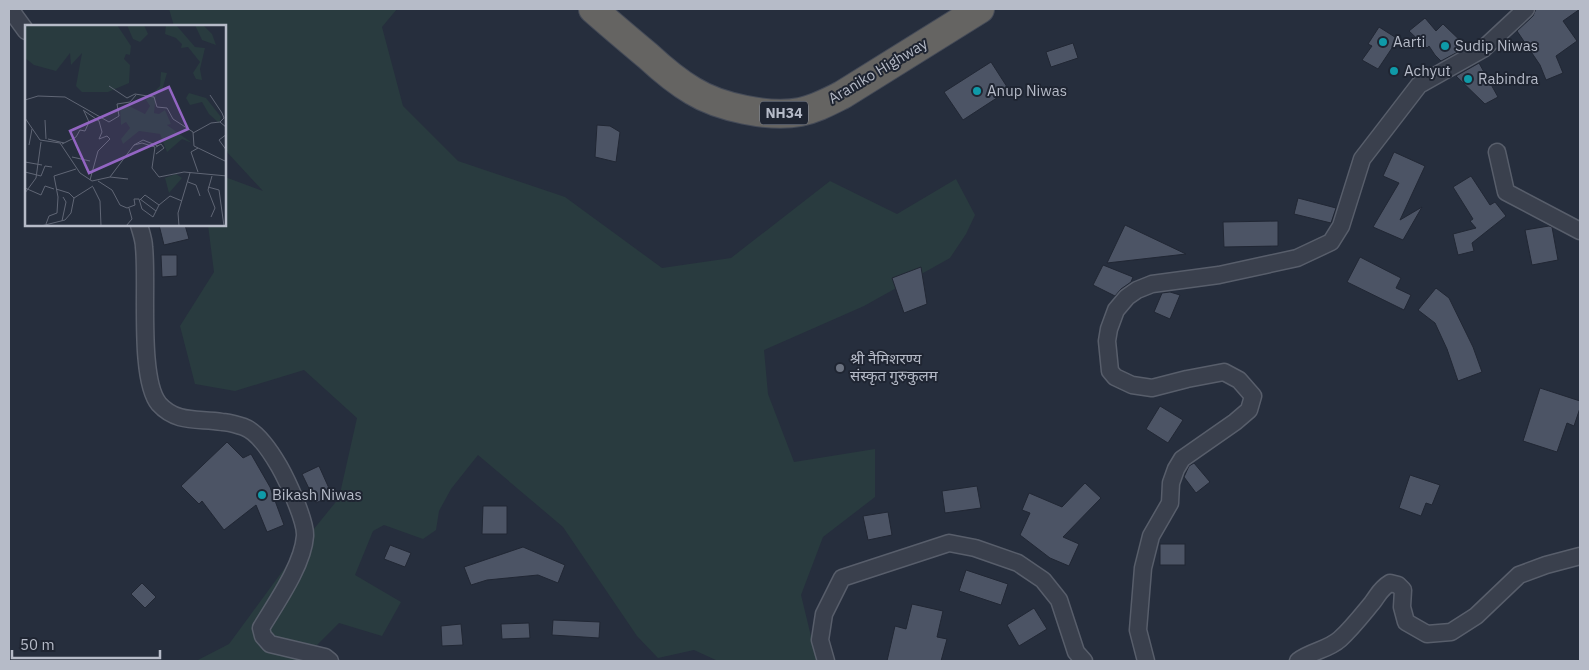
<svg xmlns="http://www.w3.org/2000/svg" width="1589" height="670" viewBox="0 0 1589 670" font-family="'IBM Plex Sans','Noto Sans Devanagari',sans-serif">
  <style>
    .green { fill: #293b3f }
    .building { fill: #4c5465; stroke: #212734 }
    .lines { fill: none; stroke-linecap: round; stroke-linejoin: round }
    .minor-casing { stroke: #585e6b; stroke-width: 19 }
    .trunk-casing { stroke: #454b58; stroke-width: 30 }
    .minor { stroke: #3a404d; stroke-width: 16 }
    .trunk { stroke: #656462; stroke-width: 28 }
    .culture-dot { fill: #0f9aa8; stroke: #1f2532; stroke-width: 2 }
    .worship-dot { fill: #6b7280; stroke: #1f2532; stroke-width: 2 }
    .labels { text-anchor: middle; stroke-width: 4; stroke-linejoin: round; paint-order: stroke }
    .shield { fill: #1f2532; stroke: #898e9b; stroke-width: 1 }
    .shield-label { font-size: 14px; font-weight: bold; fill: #b6bbc8 }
    .poi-label { font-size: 15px; fill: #b6bbc8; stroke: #1f2532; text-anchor: start }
    .street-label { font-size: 15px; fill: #b6bbc8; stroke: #1f2532 }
    .inset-road { fill: none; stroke: #606675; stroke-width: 1 }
    .view { fill: #9365c3; fill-opacity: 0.15; stroke: #9365c3; stroke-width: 2.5 }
    .inset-edge { fill: none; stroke: #b6bbc8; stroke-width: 2.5 }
  </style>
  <rect width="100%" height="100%" fill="#262e3d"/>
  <!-- green -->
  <path class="green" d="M 169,9 L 397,9 L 382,27 L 403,106 L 458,161 L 565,197 L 662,268 L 731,258 L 830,181 L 897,214 L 956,179 L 975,215 L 966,234 L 950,258 L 864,306 L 764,350 L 768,394 L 794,462 L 875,449 L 875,497 L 823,537 L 801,595 L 817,661 L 718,661 L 694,650 L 658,658 L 637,636 L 563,527 L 478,455 L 451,489 L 439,511 L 436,530 L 423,539 L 384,525 L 373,531 L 355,575 L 401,602 L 382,636 L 339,623 L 301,661 L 196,661 L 229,644 L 309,535 L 339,498 L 357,418 L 304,370 L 235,391 L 195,384 L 180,326 L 214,272 L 208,225 L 225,225 L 225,177 L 263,191 L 225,150 L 225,26 L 174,26 Z"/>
  <!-- building -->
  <g class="building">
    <path d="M 1536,9 L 1580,9 L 1563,21 L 1577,41 L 1556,56 L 1563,73 L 1546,80 L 1540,65 L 1517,31 L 1533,16 Z"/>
    <path d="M 1425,18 L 1436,31 L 1443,24 L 1467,47 L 1441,61 L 1435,55 L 1429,46 L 1427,48 L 1409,31 Z"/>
    <path d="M 1379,27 L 1398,39 L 1378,69 L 1362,60 L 1372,46 L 1368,44 Z"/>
    <path d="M 1073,43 L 1078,58 L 1051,67 L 1046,52 Z"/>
    <path d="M 991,62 L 1009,90 L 963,120 L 944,92 Z"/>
    <path d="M 1479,63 L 1498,97 L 1485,104 L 1456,76 Z"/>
    <path d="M 597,125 L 610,126 L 620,132 L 616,162 L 595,157 Z"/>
    <path d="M 1394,152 L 1425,166 L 1400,220 L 1422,207 L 1403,240 L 1373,227 L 1399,183 L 1383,176 Z"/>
    <path d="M 1471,176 L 1490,205 L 1495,202 L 1506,216 L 1472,243 L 1474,251 L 1458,255 L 1453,234 L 1476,228 L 1470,221 L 1473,219 L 1453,187 Z"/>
    <path d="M 1298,198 L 1336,208 L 1331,223 L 1294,214 Z"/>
    <path d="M 1278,221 L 1278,246 L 1224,247 L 1223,222 Z"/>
    <path d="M 159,225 L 185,225 L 189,239 L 164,245 Z"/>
    <path d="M 1125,225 L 1186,254 L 1107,263 Z"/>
    <path d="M 1549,226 L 1552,227 L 1558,260 L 1532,265 L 1525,230 Z"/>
    <path d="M 161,255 L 177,255 L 177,276 L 162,277 Z"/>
    <path d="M 1360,257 L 1401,278 L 1396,288 L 1411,295 L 1404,310 L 1347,282 Z"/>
    <path d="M 1103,265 L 1133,277 L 1131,282 L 1121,289 L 1115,296 L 1093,285 Z"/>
    <path d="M 921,267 L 927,304 L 904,313 L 892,278 Z"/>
    <path d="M 1436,288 L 1449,298 L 1473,347 L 1482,372 L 1458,381 L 1447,349 L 1435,323 L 1418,310 Z"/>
    <path d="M 1170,292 L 1180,295 L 1170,319 L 1154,312 L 1162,293 Z"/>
    <path d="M 1540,388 L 1580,401 L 1580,408 L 1574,426 L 1567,423 L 1557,452 L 1523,441 Z"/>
    <path d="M 1160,406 L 1183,420 L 1168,443 L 1146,429 Z"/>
    <path d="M 227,442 L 243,458 L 251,454 L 270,487 L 284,525 L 267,532 L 256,505 L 224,530 L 202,501 L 199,504 L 181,486 Z"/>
    <path d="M 1194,463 L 1210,482 L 1196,493 L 1184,477 L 1189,466 Z"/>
    <path d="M 319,466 L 332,495 L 316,503 L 302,474 Z"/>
    <path d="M 1410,475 L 1440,485 L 1432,505 L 1426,503 L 1421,516 L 1399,508 Z"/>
    <path d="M 1085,483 L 1101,498 L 1063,537 L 1079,544 L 1069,566 L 1050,558 L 1020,535 L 1030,513 L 1022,510 L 1029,493 L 1062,507 Z"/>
    <path d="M 977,486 L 981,508 L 945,513 L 942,491 Z"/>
    <path d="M 483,506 L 507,506 L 507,534 L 482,534 Z"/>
    <path d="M 888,512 L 892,535 L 868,540 L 863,516 Z"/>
    <rect x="1160" y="544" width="25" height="21"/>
    <path d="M 390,545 L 411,553 L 405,567 L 384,559 Z"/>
    <path d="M 523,547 L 565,565 L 558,583 L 538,575 L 487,580 L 471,585 L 464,567 Z"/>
    <path d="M 966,570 L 1008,584 L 1001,605 L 959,591 Z"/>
    <path d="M 142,583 L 156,597 L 145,608 L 131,594 Z"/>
    <path d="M 912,604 L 943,611 L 937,637 L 947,639 L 941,661 L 887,661 L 895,626 L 906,629 Z"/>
    <path d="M 1034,608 L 1047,629 L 1019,646 L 1007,625 Z"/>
    <path d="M 553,620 L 600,622 L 599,638 L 552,635 Z"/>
    <path d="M 529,623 L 530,638 L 502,639 L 501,624 Z"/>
    <path d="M 461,624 L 463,645 L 442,646 L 441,626 Z"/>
  </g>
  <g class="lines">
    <defs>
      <g id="minor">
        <path d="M 10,9 L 26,31"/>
        <path d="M 1497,152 L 1506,192 L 1580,231"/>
        <path d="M 139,225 C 141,232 144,240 144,247 C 148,282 138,379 159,404 C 177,424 199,418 222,422 C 229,422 237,425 244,427 C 258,432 272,454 279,466 C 287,480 306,521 305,536 C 303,565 276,603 261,628 L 263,636 L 270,644 L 325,657 L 330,661"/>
        <path d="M 826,661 L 820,640 L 824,614 L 842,578 L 949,543 L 975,548 L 1018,563 L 1043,580 L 1059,600 L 1076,652 L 1084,661"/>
        <path d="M 1146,661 L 1138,630 L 1143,568 L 1151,536 L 1170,503 L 1171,483 L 1176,469 L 1182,459 L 1235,422 L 1249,410 L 1253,396 L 1239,380 L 1224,372 L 1187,379 L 1152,388 L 1132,385 L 1115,377 L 1110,371 L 1107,341 L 1109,329 L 1116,310 L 1127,297 L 1137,290 L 1152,284 L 1219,275 L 1297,258 L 1331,242 L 1341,226 L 1362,159 L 1419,85 L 1483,49 L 1526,9"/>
        <path d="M 1298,661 C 1311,651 1328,650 1340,639 C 1352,628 1362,615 1372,603 C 1379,594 1380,589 1390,583 L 1398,585 L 1403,590 L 1402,607 L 1406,622 L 1427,634 L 1451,632 L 1476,616 L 1519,575 L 1546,565 L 1580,556"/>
      </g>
      <path id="trunk" d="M 593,9 C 611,25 629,40 648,56 C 662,69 676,81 693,91 C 719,107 769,118 800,112 C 815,109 828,102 842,95 L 980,9"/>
    </defs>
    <!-- minor casing -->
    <use href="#minor" class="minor-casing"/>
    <!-- trunk casing -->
    <use href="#trunk" class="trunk-casing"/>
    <!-- minor -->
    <use href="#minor" class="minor"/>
    <!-- trunk -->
    <use href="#trunk" class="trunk"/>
  </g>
  <!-- markers -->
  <g class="culture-dot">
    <circle cx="1383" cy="42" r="5"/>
    <circle cx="1445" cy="46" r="5"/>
    <circle cx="1394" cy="71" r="5"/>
    <circle cx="1468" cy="79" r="5"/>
    <circle cx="977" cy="91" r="5"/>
    <circle cx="262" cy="495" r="5"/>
  </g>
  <circle class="worship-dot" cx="840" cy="368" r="5"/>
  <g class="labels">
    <!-- shield labels -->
    <rect class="shield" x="760" y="101.5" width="48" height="23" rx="4"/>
    <g class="shield-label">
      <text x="784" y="118">NH34</text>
    </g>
    <!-- poi labels -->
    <g class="poi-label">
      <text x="1393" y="47">Aarti</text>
      <text x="1455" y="51">Sudip Niwas</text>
      <text x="1404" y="76">Achyut</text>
      <text x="1478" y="84">Rabindra</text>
      <text x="987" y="96">Anup Niwas</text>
      <text x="850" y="364">श्री नैमिशरण्य<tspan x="850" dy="17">संस्कृत गुरुकुलम</tspan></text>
      <text x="272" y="500">Bikash Niwas</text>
    </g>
    <!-- street labels -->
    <g class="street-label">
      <text transform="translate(878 71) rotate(-31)" y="5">Araniko Highway</text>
    </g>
  </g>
  <!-- overview -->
  <g transform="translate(25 25)">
    <rect width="201" height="201" fill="#262e3d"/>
    <path d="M 0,0 L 92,0 L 106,21 L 105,30 L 101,29 L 99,34 L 105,40 L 104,58 L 83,67 L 57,67 L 51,61 L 57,28 L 46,40 L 45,28 L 31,46 L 9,40 L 0,33 ZM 102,0 L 119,0 L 123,9 L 115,17 L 108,14 ZM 141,0 L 151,0 L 170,22 L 180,23 L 175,44 L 177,55 L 171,54 L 168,48 L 175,37 L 163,22 L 156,23 L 157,19 L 151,13 L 140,9 ZM 170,0 L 178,0 L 187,9 L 191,20 L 177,15 ZM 136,47 L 142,48 L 137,65 L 131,70 L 129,88 L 134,89 L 140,85 L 146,99 L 142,100 L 167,118 L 157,114 L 142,127 L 135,109 L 114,106 L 98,119 L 96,114 L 105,103 L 101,97 L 96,100 L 95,83 L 104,81 L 120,89 L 125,81 L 121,75 L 135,61 ZM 164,68 L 181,73 L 196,92 L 194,98 L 184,89 L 177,77 L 165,80 L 161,73 ZM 151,149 L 157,153 L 144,168 L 140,153 Z" fill="#293b3f"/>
    <path class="inset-road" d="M 84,61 L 102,73 L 110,69 L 129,72 L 132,82 L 142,83 L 148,94 L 168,107 L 169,121 L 202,137M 185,70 L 197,88 L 199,93 L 195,97 L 202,103M 0,75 L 13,71 L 40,72 L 84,97 L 94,91 L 92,79 L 105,77 L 111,70M 58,85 L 74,96 L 77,107 L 74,114 L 82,111 L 85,114 L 73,126 L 65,155M 0,93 L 15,115 L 35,118 L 55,148 L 67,156 L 85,152 L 109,120 L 117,118 L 130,122 L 127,143 L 134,152 L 159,147 L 202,151M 20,95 L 21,114M 168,108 L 186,98 L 195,97M 202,109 L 194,115 L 202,126M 23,114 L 39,118M 37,119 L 51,112 L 55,105 L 60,106 L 64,97 L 59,86M 4,120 L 7,104M 109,120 L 118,115 L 133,121M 131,122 L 136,119 L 139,123 L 131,129M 173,123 L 166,127 L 173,147M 47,132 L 65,136M 0,137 L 17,140M 0,147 L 16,151 L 20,141 L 27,142M 85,152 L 103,154M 73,156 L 87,165 L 95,180 L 102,183 L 110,180 L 109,174 L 114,174 L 117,184 L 128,192 L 134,180 L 145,171 L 157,176M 163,157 L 171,160 L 175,171M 68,162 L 75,176 L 76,201M 183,162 L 194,165 L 199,201M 0,163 L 16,170 L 20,161 L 29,164M 31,164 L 44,168 L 49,173M 0,168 L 11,153 L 16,117M 115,174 L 131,186M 115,175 L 120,170 L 134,180M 186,192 L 190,183 L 183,165 L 187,151M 37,196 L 41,177 L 38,172M 21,199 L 24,191 L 32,188 L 33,172 L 29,151 L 51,144M 16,201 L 40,195 L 46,188 L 49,173 L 68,161M 101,201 L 107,194 L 104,183M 154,201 L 153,188 L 165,148"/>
    <path class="view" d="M 144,62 L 163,104 L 64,148 L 45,106 Z"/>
    <rect width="201" height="201" class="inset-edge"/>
  </g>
  <!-- border -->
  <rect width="1589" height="670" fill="none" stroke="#b6bbc8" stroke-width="20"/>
  <!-- scale -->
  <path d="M12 650v8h148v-8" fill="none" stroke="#b6bbc8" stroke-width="2.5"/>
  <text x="20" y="650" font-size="15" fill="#b6bbc8" stroke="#1f2532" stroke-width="4" paint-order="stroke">50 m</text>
</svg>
